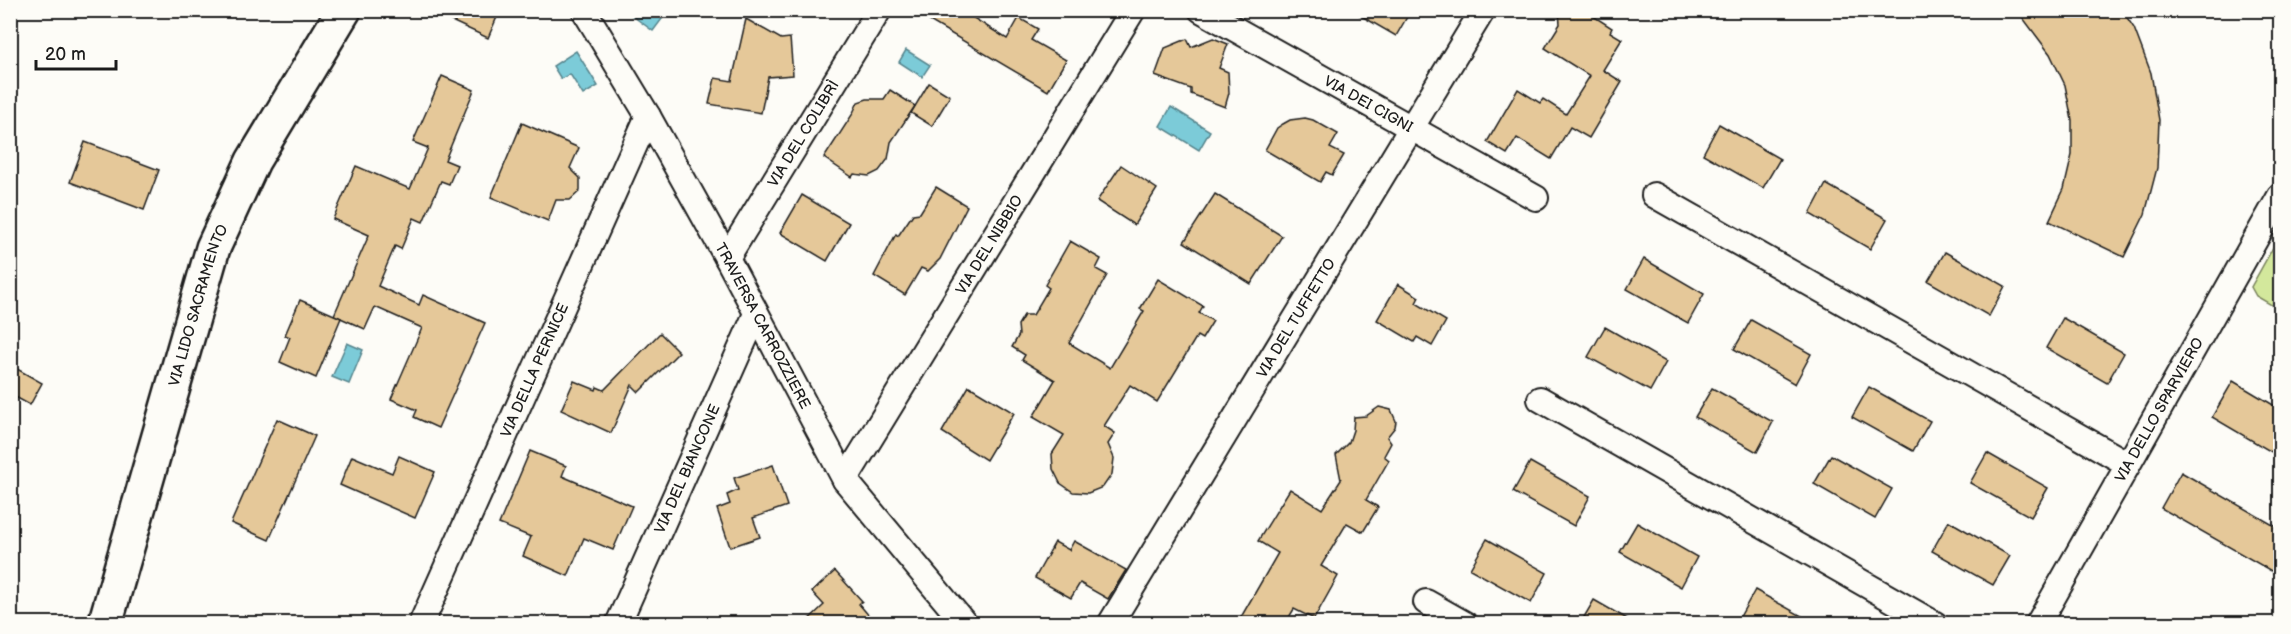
<svg xmlns="http://www.w3.org/2000/svg" width="2291" height="634" viewBox="0 0 2291 634" font-family="'Balsamiq Sans',sans-serif">
  <style>
    .green { fill: #d3e89c; stroke: #78825c; stroke-width: 1.5 }
    .water { fill: #7ccbd8; stroke: #56858d; stroke-width: 1.5 }
    .building { fill: #e5c899; stroke: #1c1c1c; stroke-width: 1.5 }
    .lines { fill: none; stroke-linecap: round; stroke-linejoin: round }
    .street-casing { stroke: #1c1c1c; stroke-width: 28 }
    .secondary-casing { stroke: #1c1c1c; stroke-width: 38 }
    .street { stroke: #fdfcf7; stroke-width: 24 }
    .secondary { stroke: #fdfcf7; stroke-width: 33 }
    .labels { text-anchor: middle; stroke-width: 4.5; stroke-linejoin: round; paint-order: stroke }
    .street-label { font-size: 15px; fill: #1c1c1c; stroke: #fdfcf7 }
  </style>
  <rect width="100%" height="100%" fill="#fdfcf7"/>
  <filter id="ink" filterUnits="userSpaceOnUse"><feTurbulence type="fractalNoise" baseFrequency=".0167" numOctaves="2"/><feDisplacementMap in="SourceGraphic" scale="12" xChannelSelector="R" yChannelSelector="G"/><feConvolveMatrix kernelMatrix="1 2 1 2 8 2 1 2 1" color-interpolation-filters="sRGB"/></filter>
  <g filter="url(#ink)">
    <!-- green -->
    <path class="green" d="M 2280,235 L 2280,310 L 2256,296 L 2251,287 Z"/>
    <!-- water -->
    <g class="water">
      <path d="M 626,11 L 659,11 L 665,15 L 653,31 Z"/>
      <path d="M 906,50 L 930,65 L 922,77 L 899,62 Z"/>
      <path d="M 576,51 L 598,86 L 583,95 L 570,74 L 561,79 L 553,66 Z"/>
      <path d="M 1171,107 L 1210,131 L 1199,150 L 1160,126 Z"/>
      <path d="M 347,343 L 363,350 L 349,384 L 332,377 Z"/>
    </g>
    <!-- building -->
    <g class="building">
      <path d="M 428,10 L 500,10 L 488,38 Z"/>
      <path d="M 911,10 L 961,10 L 1007,39 L 1019,18 L 1038,29 L 1031,40 L 1066,60 L 1048,91 Z"/>
      <path d="M 1351,10 L 1411,10 L 1396,36 Z"/>
      <path d="M 1559,10 L 1584,10 L 1612,28 L 1610,32 L 1622,39 L 1603,70 L 1622,82 L 1589,138 L 1570,127 L 1551,159 L 1517,138 L 1507,154 L 1487,142 L 1518,89 L 1540,103 L 1543,99 L 1566,114 L 1590,76 L 1545,48 L 1560,24 Z"/>
      <path d="M 2017,10 L 2122,10 L 2134,28 L 2151,73 L 2159,120 L 2157,168 L 2145,214 L 2124,257 L 2049,221 L 2064,189 L 2072,155 L 2072,120 L 2065,85 L 2050,54 Z"/>
      <path d="M 746,19 L 781,39 L 790,38 L 793,75 L 768,77 L 761,113 L 709,104 L 715,78 L 732,81 Z"/>
      <path d="M 1213,38 L 1228,44 L 1219,68 L 1228,72 L 1229,93 L 1225,107 L 1191,94 L 1191,89 L 1155,76 L 1165,48 L 1187,39 L 1191,47 Z"/>
      <path d="M 442,76 L 474,90 L 445,160 L 457,165 L 449,184 L 441,181 L 423,222 L 414,218 L 401,249 L 395,246 L 378,286 L 419,305 L 423,295 L 485,323 L 438,428 L 414,417 L 417,410 L 391,399 L 422,328 L 375,307 L 365,329 L 334,315 L 369,235 L 333,219 L 356,166 L 410,189 L 428,148 L 413,142 Z"/>
      <path d="M 929,83 L 950,96 L 932,126 L 911,113 Z"/>
      <path d="M 890,90 L 915,106 L 891,142 L 888,159 L 879,171 L 869,176 L 854,174 L 852,177 L 824,158 L 852,115 L 858,102 L 867,99 L 884,99 Z"/>
      <path d="M 1305,118 L 1313,120 L 1338,134 L 1330,148 L 1344,155 L 1332,175 L 1326,172 L 1320,182 L 1265,150 L 1277,128 L 1283,124 L 1290,120 Z"/>
      <path d="M 522,123 L 579,148 L 570,168 L 580,178 L 580,191 L 570,200 L 556,200 L 548,221 L 491,197 Z"/>
      <path d="M 1719,124 L 1780,159 L 1763,188 L 1703,154 Z"/>
      <path d="M 85,142 L 159,170 L 144,210 L 70,182 Z"/>
      <path d="M 1121,165 L 1157,189 L 1134,225 L 1097,201 Z"/>
      <path d="M 1826,184 L 1887,219 L 1870,249 L 1810,214 Z"/>
      <path d="M 936,187 L 967,206 L 940,259 L 928,271 L 921,268 L 905,295 L 874,276 L 896,234 L 898,236 L 913,214 L 920,213 Z"/>
      <path d="M 1215,194 L 1282,236 L 1251,284 L 1184,242 Z"/>
      <path d="M 802,195 L 849,223 L 827,261 L 780,233 Z"/>
      <path d="M 1070,241 L 1101,259 L 1096,269 L 1107,275 L 1069,343 L 1110,368 L 1144,311 L 1140,309 L 1158,279 L 1203,306 L 1199,313 L 1213,321 L 1202,339 L 1197,336 L 1157,402 L 1130,385 L 1104,426 L 1115,433 L 1108,444 L 1114,458 L 1112,474 L 1103,487 L 1088,493 L 1073,492 L 1060,483 L 1053,469 L 1052,454 L 1064,435 L 1033,417 L 1055,380 L 1022,360 L 1025,355 L 1012,347 L 1019,335 L 1018,325 L 1024,315 L 1033,315 L 1049,288 L 1045,285 Z"/>
      <path d="M 1945,252 L 2005,286 L 1989,316 L 1928,281 Z"/>
      <path d="M 1644,259 L 1704,294 L 1688,323 L 1627,289 Z"/>
      <path d="M 1398,284 L 1419,297 L 1416,303 L 1446,321 L 1432,346 L 1417,337 L 1414,342 L 1377,320 Z"/>
      <path d="M 300,300 L 341,318 L 316,378 L 280,362 L 290,337 L 285,335 Z"/>
      <path d="M 2063,318 L 2124,353 L 2107,383 L 2046,348 Z"/>
      <path d="M 1751,320 L 1811,354 L 1795,384 L 1734,349 Z"/>
      <path d="M 1605,327 L 1666,362 L 1650,391 L 1588,357 Z"/>
      <path d="M 660,333 L 679,352 L 639,392 L 632,385 L 611,433 L 561,410 L 574,381 L 596,390 L 597,387 L 604,390 Z"/>
      <path d="M 10,365 L 42,383 L 30,405 L 10,394 Z"/>
      <path d="M 2233,381 L 2280,409 L 2280,457 L 2212,417 Z"/>
      <path d="M 969,386 L 1014,413 L 986,460 L 942,432 Z"/>
      <path d="M 1869,387 L 1930,421 L 1913,451 L 1852,417 Z"/>
      <path d="M 1712,388 L 1773,422 L 1757,452 L 1695,417 Z"/>
      <path d="M 1379,407 L 1391,410 L 1396,421 L 1395,427 L 1387,437 L 1391,443 L 1384,456 L 1389,460 L 1366,500 L 1378,507 L 1363,532 L 1347,523 L 1321,566 L 1338,576 L 1314,619 L 1294,609 L 1285,624 L 1237,624 L 1278,553 L 1258,541 L 1290,489 L 1322,509 L 1341,480 L 1336,455 L 1349,442 L 1353,430 L 1354,417 L 1366,416 Z"/>
      <path d="M 277,419 L 315,436 L 269,540 L 231,523 Z"/>
      <path d="M 530,451 L 566,466 L 562,476 L 632,506 L 613,550 L 584,538 L 568,576 L 523,556 L 531,537 L 499,524 Z"/>
      <path d="M 1987,453 L 2048,488 L 2031,517 L 1970,483 Z"/>
      <path d="M 1831,455 L 1892,489 L 1875,519 L 1814,484 Z"/>
      <path d="M 352,456 L 392,473 L 399,456 L 435,472 L 415,518 L 340,485 Z"/>
      <path d="M 1530,462 L 1590,496 L 1574,526 L 1513,492 Z"/>
      <path d="M 773,465 L 787,506 L 753,518 L 760,537 L 730,547 L 717,509 L 730,504 L 727,495 L 738,490 L 734,478 Z"/>
      <path d="M 2181,472 L 2280,529 L 2280,576 L 2161,508 Z"/>
      <path d="M 1949,521 L 2010,556 L 1993,585 L 1932,551 Z"/>
      <path d="M 1637,523 L 1697,557 L 1681,587 L 1620,552 Z"/>
      <path d="M 1487,539 L 1547,573 L 1531,603 L 1470,569 Z"/>
      <path d="M 1074,541 L 1126,570 L 1108,599 L 1080,583 L 1071,598 L 1035,578 L 1055,542 L 1069,550 Z"/>
      <path d="M 835,571 L 862,601 L 859,604 L 876,624 L 804,624 L 824,605 L 812,592 Z"/>
      <path d="M 1755,590 L 1816,624 L 1736,624 Z"/>
      <path d="M 1594,600 L 1636,624 L 1580,624 Z"/>
    </g>
    <g class="lines">
      <defs>
        <g id="street">
          <path id="s1" d="M 584,10 L 648,116 L 727,258 L 845,480 L 965,624"/>
          <path id="s2" d="M 1201,10 L 1536,198"/>
          <path d="M 1654,195 L 2128,464"/>
          <path id="s3" d="M 727,258 L 879,10"/>
          <path d="M 1540,399 L 1935,624"/>
          <path id="s4" d="M 845,480 L 1133,10"/>
          <path d="M 1426,602 L 1465,624"/>
          <path id="s5" d="M 421,624 L 648,116"/>
          <path id="s6" d="M 618,624 L 756,314"/>
          <path id="s7" d="M 1110,624 L 1483,10"/>
          <path id="s8" d="M 2038,624 L 2280,196"/>
        </g>
        <g id="secondary">
          <path id="s9" d="M 105,624 L 213,248 L 253,161 L 344,10"/>
        </g>
      </defs>
      <!-- street casing -->
      <use href="#street" class="street-casing"/>
      <!-- secondary casing -->
      <use href="#secondary" class="secondary-casing"/>
      <!-- street -->
      <use href="#street" class="street"/>
      <!-- secondary -->
      <use href="#secondary" class="secondary"/>
    </g>
  </g>
  <g class="labels">
    <!-- street labels -->
    <g class="street-label">
      <text dy="5" stroke="none"><textPath href="#s2" startOffset="192">VIA DEI CIGNI</textPath></text>
      <text dy="5" stroke="none"><textPath href="#s3" startOffset="146">VIA DEL COLIBRÌ</textPath></text>
      <text dy="5" stroke="none"><textPath href="#s4" startOffset="276">VIA DEL NIBBIO</textPath></text>
      <text dy="5" stroke="none"><textPath href="#s9" startOffset="332">VIA LIDO SACRAMENTO</textPath></text>
      <text dy="5" stroke="none"><textPath href="#s7" startOffset="358">VIA DEL TUFFETTO</textPath></text>
      <text dy="5" stroke="none"><textPath href="#s1" startOffset="363">TRAVERSA CARROZZIERE</textPath></text>
      <text dy="5" stroke="none"><textPath href="#s5" startOffset="278">VIA DELLA PERNICE</textPath></text>
      <text dy="5" stroke="none"><textPath href="#s8" startOffset="246">VIA DELLO SPARVIERO</textPath></text>
      <text dy="5" stroke="none"><textPath href="#s6" startOffset="170">VIA DEL BIANCONE</textPath></text>
    </g>
  </g>
  <!-- margin -->
  <rect width="2291" height="634" fill="none" stroke="#fdfcf7" stroke-width="36"/>
  <rect x="18" y="18" width="2255" height="598" fill="none" stroke="#1c1c1c" stroke-width="2" filter="url(#ink)"/>
  <!-- scale -->
  <path d="M36 60v9h80v-9" fill="none" stroke="#1c1c1c" stroke-width="3"/>
  <text x="45" y="60" font-size="18" fill="#1c1c1c" stroke="#fdfcf7" stroke-width="4.5" paint-order="stroke">20 m</text>
</svg>
